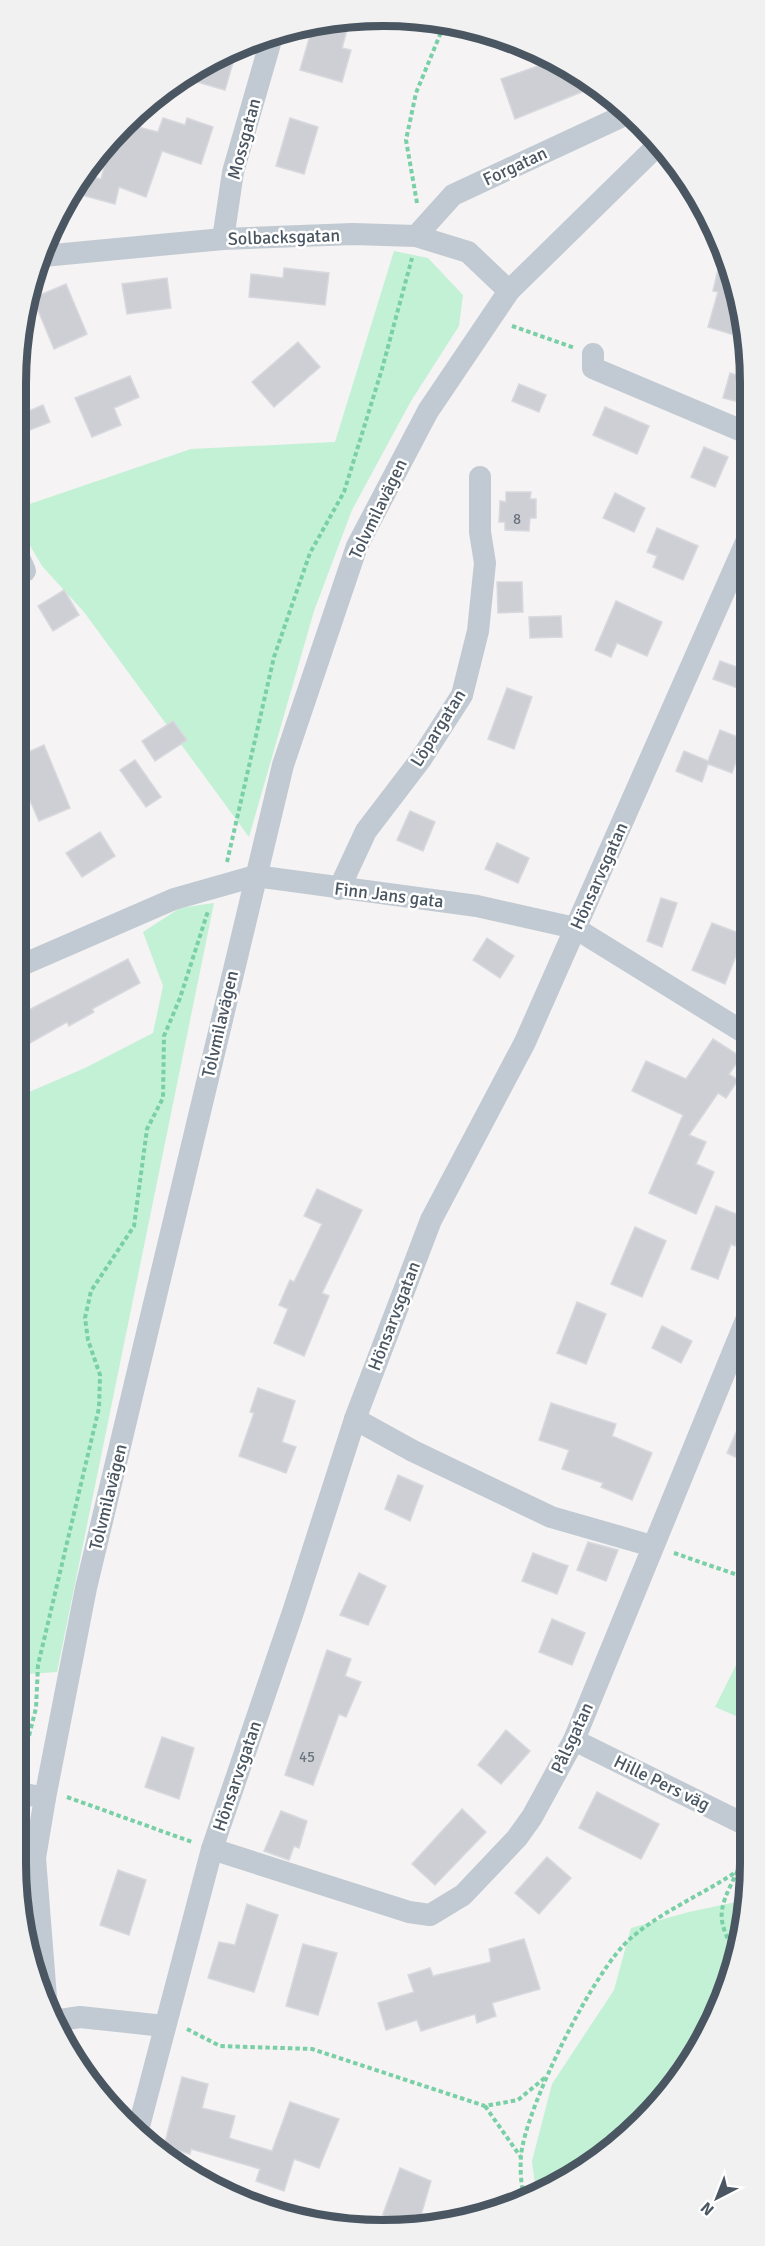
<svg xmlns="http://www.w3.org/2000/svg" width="765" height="2246" viewBox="0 0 765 2246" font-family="Signika,sans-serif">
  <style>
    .green { fill: #c3f1d5 }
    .building { fill: #cdcfd5; stroke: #d7d9de; stroke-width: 1.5 }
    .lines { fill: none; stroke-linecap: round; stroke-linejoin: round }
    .path { stroke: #7ad0a6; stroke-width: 4; stroke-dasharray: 4.5 3; stroke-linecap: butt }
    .minor { stroke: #c1cad2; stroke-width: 22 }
    .labels { text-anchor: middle; stroke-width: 5; stroke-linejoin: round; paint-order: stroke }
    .number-label { font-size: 15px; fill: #6b747e }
    .street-label { font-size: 18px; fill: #4a5661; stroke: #fff }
    .rim { fill: none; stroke: #4a5661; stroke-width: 8 }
  </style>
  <rect width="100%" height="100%" fill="#f5f3f3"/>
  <!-- green -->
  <g class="green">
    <path d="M 394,251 L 428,258 L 463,295 L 459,326 L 411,401 L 352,510 L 314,611 L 249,837 L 84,612 L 42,566 L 15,520 L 15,509 L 191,449 L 335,442 Z"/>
    <path d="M 214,903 L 57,1672 L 28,1674 L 15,1630 L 15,1098 L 85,1068 L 153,1033 L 163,986 L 143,932 L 180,908 Z"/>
    <path d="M 750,1637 L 750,1722 L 715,1707 Z"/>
    <path d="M 745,1900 L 738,1958 L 688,2068 L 587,2169 L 536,2192 L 532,2161 L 552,2084 L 614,1990 L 631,1928 L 689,1912 Z"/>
  </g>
  <!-- building -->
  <g class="building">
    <path d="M 334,18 L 350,19 L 342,48 L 351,50 L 342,82 L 300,70 L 313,25 Z"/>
    <path d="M 236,52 L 225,90 L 183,78 L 198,64 Z"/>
    <path d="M 555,60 L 567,64 L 594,87 L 515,119 L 501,79 Z"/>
    <path d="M 163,118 L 185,125 L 187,118 L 213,127 L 201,164 L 162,151 L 146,197 L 119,187 L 115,204 L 74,193 L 83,175 L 101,179 L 111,142 L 130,125 L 158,132 Z"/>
    <path d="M 290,118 L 318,127 L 304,174 L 276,166 Z"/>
    <path d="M 722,252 L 747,334 L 747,339 L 708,327 L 718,292 L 713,291 Z"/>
    <path d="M 284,268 L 329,273 L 325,305 L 249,297 L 251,274 L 283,278 Z"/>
    <path d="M 167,278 L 171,308 L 127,314 L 122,284 Z"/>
    <path d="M 66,284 L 87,334 L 54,349 L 33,298 Z"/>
    <path d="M 298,342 L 320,367 L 274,407 L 252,382 Z"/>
    <path d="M 730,373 L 747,378 L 747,404 L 723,398 Z"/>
    <path d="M 130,376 L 139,397 L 114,408 L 121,425 L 92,437 L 75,398 Z"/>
    <path d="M 16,378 L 29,411 L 43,405 L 50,422 L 15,436 Z"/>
    <path d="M 519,384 L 546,395 L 539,412 L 512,401 Z"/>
    <path d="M 605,407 L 649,426 L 637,454 L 593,435 Z"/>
    <path d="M 704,447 L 728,457 L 715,487 L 691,477 Z"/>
    <path d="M 506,492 L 531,492 L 530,499 L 536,499 L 536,518 L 530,518 L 529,531 L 505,530 L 505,522 L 499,522 L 500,501 L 506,502 Z"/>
    <path d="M 615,493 L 645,508 L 634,532 L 603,518 Z"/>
    <path d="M 657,528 L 698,546 L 683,580 L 653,567 L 657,556 L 647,552 Z"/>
    <path d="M 497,582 L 522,582 L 523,612 L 498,613 Z"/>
    <path d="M 64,590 L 79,615 L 53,631 L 38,606 Z"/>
    <path d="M 616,601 L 662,622 L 647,656 L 617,643 L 611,657 L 595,650 Z"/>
    <path d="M 561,616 L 562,637 L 530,638 L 529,617 Z"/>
    <path d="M 720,661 L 748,671 L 748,692 L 713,679 Z"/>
    <path d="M 507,688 L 532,697 L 514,749 L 488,739 Z"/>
    <path d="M 173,721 L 187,740 L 155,761 L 142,741 Z"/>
    <path d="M 720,730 L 748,741 L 748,759 L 738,756 L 732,773 L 708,764 L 702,782 L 676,771 L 684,751 L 708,761 Z"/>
    <path d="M 44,745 L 70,808 L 39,821 L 15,766 L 15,758 Z"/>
    <path d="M 135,760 L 161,797 L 146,807 L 120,770 Z"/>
    <path d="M 410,811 L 435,822 L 423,851 L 397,840 Z"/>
    <path d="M 100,832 L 115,856 L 82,877 L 66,853 Z"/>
    <path d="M 497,843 L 529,858 L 518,883 L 485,869 Z"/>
    <path d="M 661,898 L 677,903 L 662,947 L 647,941 Z"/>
    <path d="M 712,923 L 744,935 L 725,984 L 692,970 Z"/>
    <path d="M 487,938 L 514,956 L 500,978 L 473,960 Z"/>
    <path d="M 128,959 L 140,983 L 92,1009 L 94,1012 L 69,1026 L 67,1022 L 23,1047 L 15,1034 L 15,1017 Z"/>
    <path d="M 713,1039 L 741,1057 L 729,1074 L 738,1080 L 726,1098 L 718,1093 L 689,1135 L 706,1142 L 696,1164 L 714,1172 L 696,1214 L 649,1193 L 683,1115 L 632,1091 L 646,1061 L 686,1079 Z"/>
    <path d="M 317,1189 L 362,1210 L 322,1293 L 329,1296 L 304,1356 L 274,1343 L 288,1309 L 279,1305 L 290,1280 L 294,1282 L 322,1224 L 304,1216 Z"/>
    <path d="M 716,1206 L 746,1218 L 735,1246 L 731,1244 L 718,1279 L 691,1269 Z"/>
    <path d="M 635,1227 L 666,1241 L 642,1297 L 611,1284 Z"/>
    <path d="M 577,1302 L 606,1314 L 586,1364 L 557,1353 Z"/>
    <path d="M 662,1326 L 692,1341 L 681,1363 L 652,1348 Z"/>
    <path d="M 258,1388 L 295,1401 L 282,1442 L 296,1447 L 286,1473 L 239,1456 L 254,1413 L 250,1412 Z"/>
    <path d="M 551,1403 L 616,1424 L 612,1436 L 652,1453 L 632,1500 L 601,1487 L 603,1483 L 562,1469 L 569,1450 L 539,1440 Z"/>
    <path d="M 749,1403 L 749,1463 L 727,1453 Z"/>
    <path d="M 398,1475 L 423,1486 L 410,1521 L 385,1509 Z"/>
    <path d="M 588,1542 L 618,1550 L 606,1581 L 577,1570 Z"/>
    <path d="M 533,1553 L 568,1566 L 557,1594 L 522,1581 Z"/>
    <path d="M 359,1573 L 386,1586 L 368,1625 L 340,1615 Z"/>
    <path d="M 552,1619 L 585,1633 L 572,1665 L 539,1652 Z"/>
    <path d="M 327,1650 L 351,1659 L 345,1676 L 361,1682 L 346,1717 L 339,1714 L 313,1785 L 285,1775 Z"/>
    <path d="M 506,1730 L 530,1751 L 501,1784 L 478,1765 Z"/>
    <path d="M 162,1737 L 194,1748 L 179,1799 L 145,1787 Z"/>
    <path d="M 597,1792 L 659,1824 L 641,1859 L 579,1828 Z"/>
    <path d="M 462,1809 L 486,1832 L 435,1885 L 412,1864 Z"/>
    <path d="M 281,1811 L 307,1821 L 299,1848 L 294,1846 L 289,1860 L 264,1851 Z"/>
    <path d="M 547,1857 L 571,1878 L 539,1914 L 515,1893 Z"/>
    <path d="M 118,1870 L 146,1880 L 129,1935 L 100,1925 Z"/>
    <path d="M 247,1904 L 278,1915 L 254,1992 L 208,1978 L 219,1942 L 235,1945 Z"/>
    <path d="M 524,1939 L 540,1989 L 492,2003 L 496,2016 L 477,2023 L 475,2014 L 421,2031 L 417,2020 L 386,2030 L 378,2003 L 414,1992 L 408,1975 L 430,1968 L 433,1976 L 491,1962 L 489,1949 Z"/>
    <path d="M 303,1944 L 337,1953 L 318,2015 L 286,2006 Z"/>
    <path d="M 182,2077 L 208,2084 L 202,2108 L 235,2116 L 229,2138 L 272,2151 L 290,2102 L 339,2119 L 319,2168 L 294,2159 L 284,2191 L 256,2181 L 260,2169 L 191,2149 L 190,2154 L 164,2146 Z"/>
    <path d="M 400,2168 L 431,2181 L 419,2222 L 379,2225 Z"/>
  </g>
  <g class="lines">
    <!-- path -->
    <g class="path">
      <path d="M 417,203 L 406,140 L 416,93 L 444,25"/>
      <path d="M 512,326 L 575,348"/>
      <path d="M 227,862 L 274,657 L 310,553 L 344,492 L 382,369 L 412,258"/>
      <path d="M 674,1553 L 749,1579"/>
      <path d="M 20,1772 L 36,1708 L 38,1665 L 99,1408 L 100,1375 L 88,1340 L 85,1318 L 91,1291 L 134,1226 L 147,1129 L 163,1098 L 164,1036 L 180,998 L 208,911"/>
      <path d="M 67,1797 L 192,1842"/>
      <path d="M 737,1959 C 717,1917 716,1915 737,1872"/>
      <path d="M 187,2029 L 220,2046 L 312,2049 L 485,2106 L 518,2100 L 547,2076"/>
      <path d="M 485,2106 L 520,2156"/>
      <path d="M 524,2197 C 521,2185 520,2169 521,2156 C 525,2109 594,1969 631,1938 C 667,1907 712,1891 750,1862"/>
    </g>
    <!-- minor -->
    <g class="minor">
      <path d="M 416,236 L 453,195 L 627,114"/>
      <path d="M 223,239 L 233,172 L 271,40"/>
      <path d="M 43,256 L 223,239 L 353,234 L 416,236 L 468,252 L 509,291"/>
      <path d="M 593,354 L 593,368 L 747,433"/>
      <path d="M 15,548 L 25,571 L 15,575"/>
      <path d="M 339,889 L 366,831 L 421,759 L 462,695 L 478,631 L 485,563 L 480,532 L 480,477"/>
      <path d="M 15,968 L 174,899 L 255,876 L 477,906 L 575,928 L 748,1035"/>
      <path d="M 355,1419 L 413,1451 L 551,1517 L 652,1546"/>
      <path d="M 574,1740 L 750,1827"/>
      <path d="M 15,1792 L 45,1798"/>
      <path d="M 212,1849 L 409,1912 L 430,1915 L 463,1895 L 517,1838 L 532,1817 L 574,1740 L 749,1313"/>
      <path d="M 47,2010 L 35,1858 L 45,1798 L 86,1588 L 283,765 L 357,546 L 428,411 L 509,291 L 660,143"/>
      <path d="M 53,2021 L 80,2017 L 164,2026"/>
      <path d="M 138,2130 L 212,1849 L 293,1612 L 355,1419 L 431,1220 L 525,1042 L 747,540"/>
      <path d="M 331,2227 L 336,2226"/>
    </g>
  </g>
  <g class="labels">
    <!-- number labels -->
    <g class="number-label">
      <text x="517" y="524">8</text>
      <text x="307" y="1762">45</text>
    </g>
    <!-- street labels -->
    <g class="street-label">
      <text transform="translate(244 139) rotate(-75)" y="6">Mossgatan</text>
      <text transform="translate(515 166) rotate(-25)" y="6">Forgatan</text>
      <text transform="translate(284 237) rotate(-2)" y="6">Solbacksgatan</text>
      <text transform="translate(378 509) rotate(-64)" y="6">Tolvmilavägen</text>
      <text transform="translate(438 728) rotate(-58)" y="6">Löpargatan</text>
      <text transform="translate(599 876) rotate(-66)" y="6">Hönsarvsgatan</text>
      <text transform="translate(389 895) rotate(7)" y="6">Finn Jans gata</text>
      <text transform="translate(220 1024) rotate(-77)" y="6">Tolvmilavägen</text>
      <text transform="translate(394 1316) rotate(-69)" y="6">Hönsarvsgatan</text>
      <text transform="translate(108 1497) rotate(-76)" y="6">Tolvmilavägen</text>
      <text transform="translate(572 1738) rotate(-65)" y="6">Pålsgatan</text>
      <text transform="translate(237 1776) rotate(-71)" y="6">Hönsarvsgatan</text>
      <text transform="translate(662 1783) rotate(26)" y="6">Hille Pers väg</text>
    </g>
  </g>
  <!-- crop -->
  <path d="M0 0H765V2246H0ZM383 26H383A357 357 0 0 1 740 383V1863A357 357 0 0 1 383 2220H383A357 357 0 0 1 26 1863V383A357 357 0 0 1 383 26Z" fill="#f1f1f2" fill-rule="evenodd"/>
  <path class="rim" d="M383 26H383A357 357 0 0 1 740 383V1863A357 357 0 0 1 383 2220H383A357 357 0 0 1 26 1863V383A357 357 0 0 1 383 26Z"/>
  <!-- north arrow -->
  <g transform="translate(717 2198) rotate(222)" stroke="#ffffff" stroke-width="4.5" paint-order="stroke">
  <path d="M0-4.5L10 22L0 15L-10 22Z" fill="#4a5661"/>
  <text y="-9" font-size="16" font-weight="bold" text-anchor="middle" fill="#4a5661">N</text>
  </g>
</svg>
